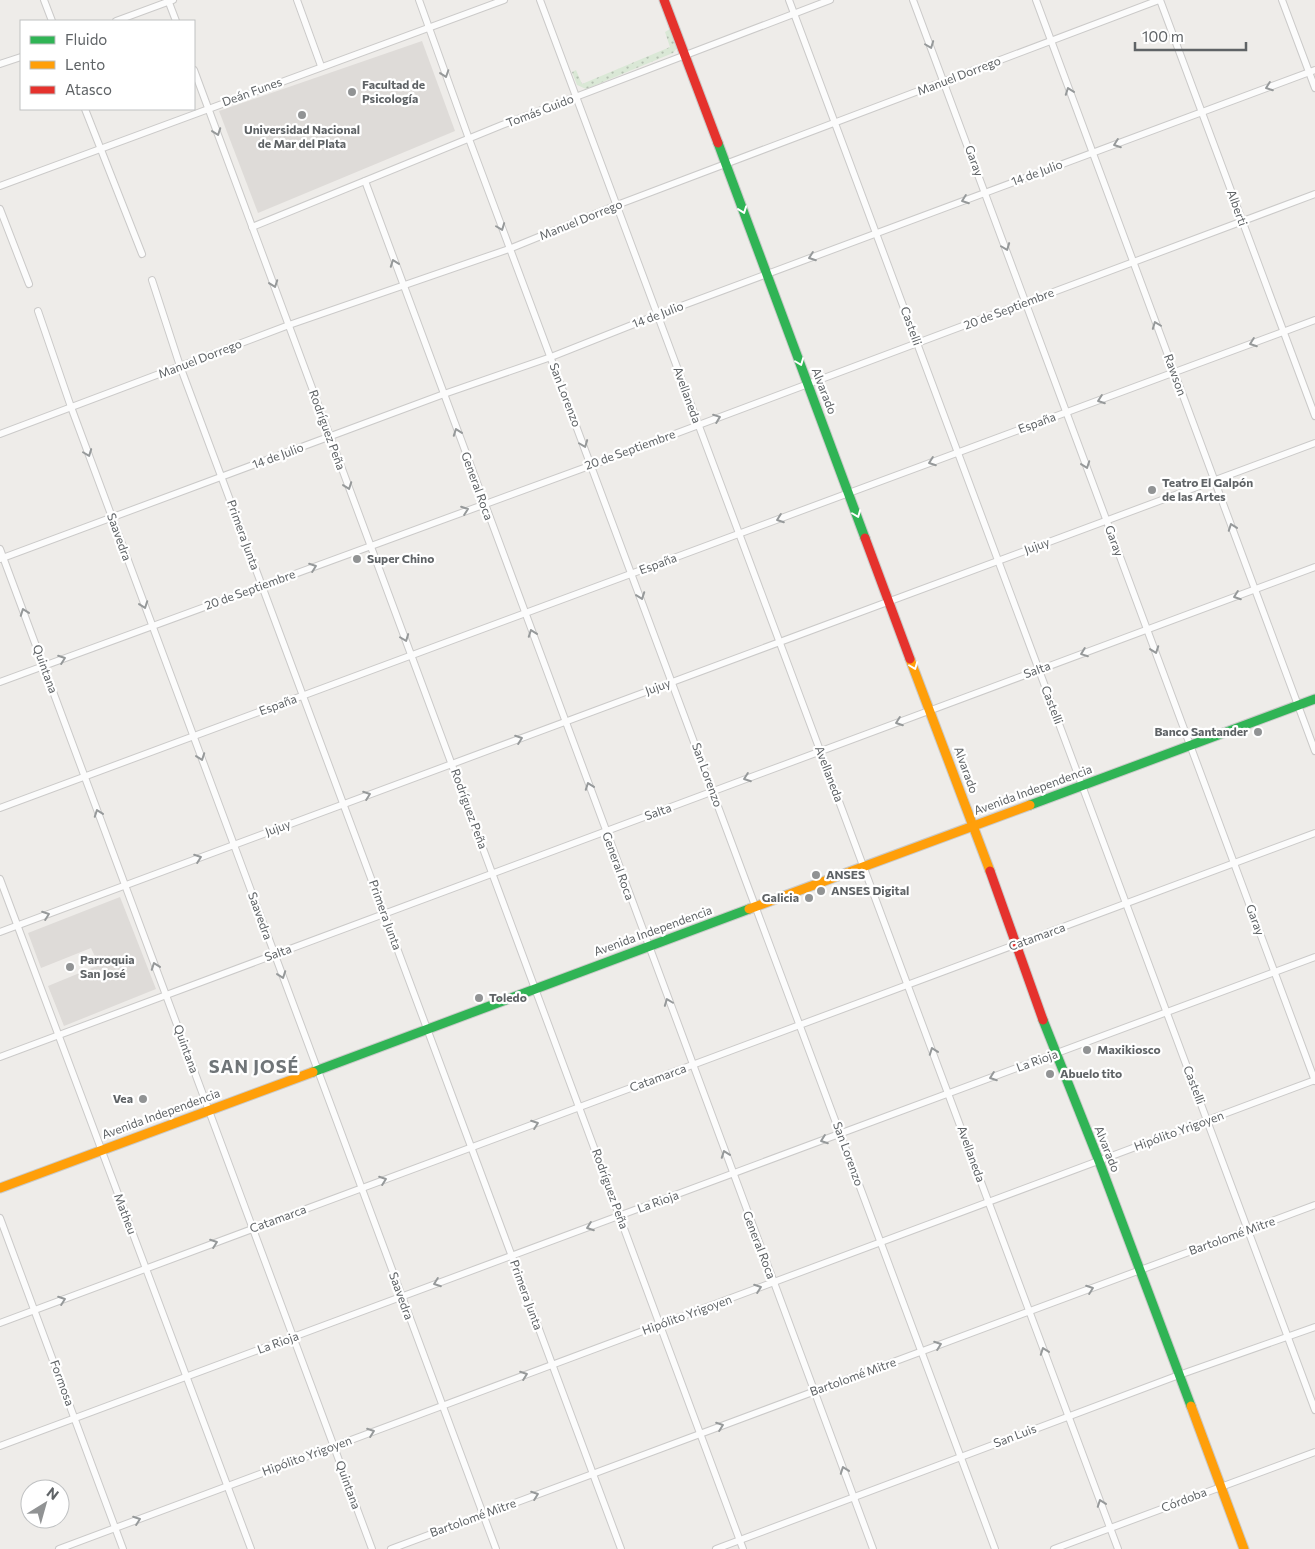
<svg xmlns="http://www.w3.org/2000/svg" width="1315" height="1549" viewBox="0 0 1315 1549" font-family="Commissioner,sans-serif">
  <style>
    .education { fill: #dedbd8 }
    .grass { fill: url(#grass-dots) }
    .lines { fill: none; stroke-linecap: round; stroke-linejoin: round }
    .street-casing { stroke: #cbcac9; stroke-width: 8 }
    .fast-casing { stroke: #cacac9; stroke-width: 11 }
    .slow-casing { stroke: #cacac9; stroke-width: 11 }
    .jam-casing { stroke: #cacac9; stroke-width: 11 }
    .street { stroke: #fcfcfc; stroke-width: 6 }
    .fast { stroke: #30b455; stroke-width: 9 }
    .slow { stroke: #ff9f0a; stroke-width: 9 }
    .jam { stroke: #e5322d; stroke-width: 9 }
    .oneway { stroke: #96999a }
    .oneway2 { stroke: #fff }
    .poi-dot { fill: #919394; stroke: #fff; stroke-width: 2 }
    .labels { text-anchor: middle; stroke-width: 4.5; stroke-linejoin: round; paint-order: stroke }
    .street-label { font-size: 12px; fill: #5f6366; stroke: #fff }
    .poi-label { font-size: 12px; font-weight: bold; fill: #5f6366; stroke: #fff; text-anchor: start }
    .district-label { font-size: 18px; font-weight: bold; letter-spacing: 1px; fill: #707578; stroke: #fff }
  </style>
  <defs>
    <pattern id="grass-dots" width="8" height="8" patternUnits="userSpaceOnUse" patternTransform="scale(1.25)"><rect width="8" height="8" fill="#dae8d6"/><path d="M2 2h.1M6 6h.1" fill="none" stroke="#b4c0b1" stroke-width="1.8" stroke-linecap="round"/></pattern>
  </defs>
  <rect width="100%" height="100%" fill="#eeece9"/>
  <!-- education -->
  <g class="education">
    <path d="M 422,41 L 455,131 L 258,213 L 219,111 Z"/>
    <path d="M 120,897 L 156,989 L 64,1026 L 48,986 L 99,965 L 91,948 L 41,968 L 28,933 Z"/>
  </g>
  <!-- grass -->
  <path class="grass" d="M 670,29 L 677,48 L 673,53 L 586,89 L 577,85 L 572,72 L 576,70 L 582,84 L 670,47 L 665,32 Z"/>
  <g class="lines">
    <defs>
      <g id="street">
        <path d="M 44,0 L 52,21"/>
        <path d="M 168,0 L 176,21"/>
        <path d="M 297,0 L 321,66"/>
        <path d="M 419,0 L 469,139 L 995,1549"/>
        <path d="M 540,0 L 1118,1549"/>
        <path d="M 789,0 L 1315,1410"/>
        <path d="M 913,0 L 1315,1081"/>
        <path d="M 1036,0 L 1315,751"/>
        <path d="M 1160,0 L 1315,416"/>
        <path d="M 1282,0 L 1315,88"/>
        <path d="M 116,21 L 173,0"/>
        <path d="M 0,64 L 21,57"/>
        <path d="M 194,70 L 743,1549"/>
        <path d="M 85,109 L 142,254"/>
        <path d="M 365,181 L 873,1549"/>
        <path d="M 0,186 L 504,0"/>
        <path d="M 0,209 L 29,284"/>
        <path d="M 252,227 L 502,125 L 830,0"/>
        <path d="M 152,280 L 180,366 L 621,1549"/>
        <path d="M 38,311 L 71,407 L 496,1549"/>
        <path d="M 0,434 L 289,325 L 509,249 L 617,205 L 1159,0"/>
        <path d="M 0,549 L 372,1549"/>
        <path d="M 0,559 L 444,394 L 551,357 L 657,315 L 1315,70"/>
        <path d="M 0,682 L 592,465 L 1315,194"/>
        <path d="M 0,808 L 1315,320"/>
        <path d="M 0,879 L 251,1549"/>
        <path d="M 0,932 L 1315,443"/>
        <path d="M 0,1057 L 1315,567"/>
        <path d="M 0,1218 L 123,1549"/>
        <path d="M 0,1323 L 1315,833"/>
        <path d="M 0,1446 L 1315,957"/>
        <path d="M 59,1549 L 1315,1080"/>
        <path d="M 391,1549 L 1315,1205"/>
        <path d="M 716,1549 L 1179,1375 L 1315,1327"/>
        <path d="M 1054,1549 L 1315,1452"/>
      </g>
      <g id="fast">
        <path d="M 718,143 L 865,538"/>
        <path d="M 1030,805 L 1315,699"/>
        <path d="M 1043,1020 L 1099,1161 L 1191,1406"/>
        <path d="M 313,1072 L 749,909"/>
      </g>
      <g id="slow">
        <path d="M 910,659 L 990,871"/>
        <path d="M 749,909 L 1030,805"/>
        <path d="M 0,1188 L 313,1072"/>
        <path d="M 1191,1406 L 1244,1549"/>
      </g>
      <g id="jam">
        <path d="M 664,0 L 718,143"/>
        <path d="M 865,538 L 910,659"/>
        <path d="M 990,871 L 1043,1020"/>
      </g>
    </defs>
    <!-- street casing -->
    <use href="#street" class="street-casing"/>
    <!-- fast casing -->
    <use href="#fast" class="fast-casing"/>
    <!-- slow casing -->
    <use href="#slow" class="slow-casing"/>
    <!-- jam casing -->
    <use href="#jam" class="jam-casing"/>
    <!-- street -->
    <use href="#street" class="street"/>
    <!-- fast -->
    <use href="#fast" class="fast"/>
    <!-- slow -->
    <use href="#slow" class="slow"/>
    <!-- jam -->
    <use href="#jam" class="jam"/>
  </g>
  <!-- one-way arrows -->
  <defs><path id="oneway-chevron" d="M-2-3.5L2.5 0L-2 3.5" fill="none" stroke-width="1.6" stroke-linecap="round" stroke-linejoin="round" transform="scale(1.25)"/></defs>
  <g class="oneway">
    <use href="#oneway-chevron" transform="translate(930 45) rotate(69)"/>
    <use href="#oneway-chevron" transform="translate(445 74) rotate(71)"/>
    <use href="#oneway-chevron" transform="translate(1269 87) rotate(160)"/>
    <use href="#oneway-chevron" transform="translate(1069 91) rotate(-110)"/>
    <use href="#oneway-chevron" transform="translate(217 132) rotate(70)"/>
    <use href="#oneway-chevron" transform="translate(1117 144) rotate(160)"/>
    <use href="#oneway-chevron" transform="translate(965 200) rotate(160)"/>
    <use href="#oneway-chevron" transform="translate(501 227) rotate(69)"/>
    <use href="#oneway-chevron" transform="translate(1006 247) rotate(69)"/>
    <use href="#oneway-chevron" transform="translate(812 257) rotate(160)"/>
    <use href="#oneway-chevron" transform="translate(394 263) rotate(-110)"/>
    <use href="#oneway-chevron" transform="translate(274 284) rotate(70)"/>
    <use href="#oneway-chevron" transform="translate(1156 325) rotate(-111)"/>
    <use href="#oneway-chevron" transform="translate(1253 343) rotate(160)"/>
    <use href="#oneway-chevron" transform="translate(1101 400) rotate(160)"/>
    <use href="#oneway-chevron" transform="translate(717 418) rotate(-21)"/>
    <use href="#oneway-chevron" transform="translate(457 432) rotate(-110)"/>
    <use href="#oneway-chevron" transform="translate(584 444) rotate(69)"/>
    <use href="#oneway-chevron" transform="translate(88 453) rotate(69)"/>
    <use href="#oneway-chevron" transform="translate(932 462) rotate(160)"/>
    <use href="#oneway-chevron" transform="translate(1086 465) rotate(70)"/>
    <use href="#oneway-chevron" transform="translate(348 486) rotate(70)"/>
    <use href="#oneway-chevron" transform="translate(465 510) rotate(-20)"/>
    <use href="#oneway-chevron" transform="translate(780 519) rotate(160)"/>
    <use href="#oneway-chevron" transform="translate(1232 527) rotate(-110)"/>
    <use href="#oneway-chevron" transform="translate(313 567) rotate(-20)"/>
    <use href="#oneway-chevron" transform="translate(641 596) rotate(70)"/>
    <use href="#oneway-chevron" transform="translate(1237 596) rotate(160)"/>
    <use href="#oneway-chevron" transform="translate(144 605) rotate(70)"/>
    <use href="#oneway-chevron" transform="translate(24 612) rotate(-110)"/>
    <use href="#oneway-chevron" transform="translate(532 633) rotate(-110)"/>
    <use href="#oneway-chevron" transform="translate(405 638) rotate(69)"/>
    <use href="#oneway-chevron" transform="translate(1155 650) rotate(70)"/>
    <use href="#oneway-chevron" transform="translate(1084 653) rotate(159)"/>
    <use href="#oneway-chevron" transform="translate(62 659) rotate(-20)"/>
    <use href="#oneway-chevron" transform="translate(899 722) rotate(160)"/>
    <use href="#oneway-chevron" transform="translate(519 739) rotate(-20)"/>
    <use href="#oneway-chevron" transform="translate(201 757) rotate(70)"/>
    <use href="#oneway-chevron" transform="translate(747 778) rotate(160)"/>
    <use href="#oneway-chevron" transform="translate(589 786) rotate(-110)"/>
    <use href="#oneway-chevron" transform="translate(367 795) rotate(-20)"/>
    <use href="#oneway-chevron" transform="translate(98 813) rotate(-110)"/>
    <use href="#oneway-chevron" transform="translate(198 858) rotate(-20)"/>
    <use href="#oneway-chevron" transform="translate(46 915) rotate(-20)"/>
    <use href="#oneway-chevron" transform="translate(155 966) rotate(-110)"/>
    <use href="#oneway-chevron" transform="translate(282 975) rotate(70)"/>
    <use href="#oneway-chevron" transform="translate(668 1002) rotate(-111)"/>
    <use href="#oneway-chevron" transform="translate(933 1051) rotate(-110)"/>
    <use href="#oneway-chevron" transform="translate(993 1077) rotate(160)"/>
    <use href="#oneway-chevron" transform="translate(535 1124) rotate(-20)"/>
    <use href="#oneway-chevron" transform="translate(824 1140) rotate(160)"/>
    <use href="#oneway-chevron" transform="translate(725 1154) rotate(-110)"/>
    <use href="#oneway-chevron" transform="translate(383 1180) rotate(-20)"/>
    <use href="#oneway-chevron" transform="translate(590 1227) rotate(160)"/>
    <use href="#oneway-chevron" transform="translate(214 1243) rotate(-20)"/>
    <use href="#oneway-chevron" transform="translate(437 1283) rotate(160)"/>
    <use href="#oneway-chevron" transform="translate(758 1288) rotate(-20)"/>
    <use href="#oneway-chevron" transform="translate(1090 1289) rotate(-20)"/>
    <use href="#oneway-chevron" transform="translate(62 1300) rotate(-20)"/>
    <use href="#oneway-chevron" transform="translate(938 1345) rotate(-20)"/>
    <use href="#oneway-chevron" transform="translate(1044 1351) rotate(-110)"/>
    <use href="#oneway-chevron" transform="translate(524 1375) rotate(-20)"/>
    <use href="#oneway-chevron" transform="translate(720 1426) rotate(-20)"/>
    <use href="#oneway-chevron" transform="translate(371 1432) rotate(-20)"/>
    <use href="#oneway-chevron" transform="translate(844 1470) rotate(-110)"/>
    <use href="#oneway-chevron" transform="translate(535 1495) rotate(-20)"/>
    <use href="#oneway-chevron" transform="translate(1101 1503) rotate(-110)"/>
    <use href="#oneway-chevron" transform="translate(137 1520) rotate(-20)"/>
  </g>
  <g class="oneway2">
    <use href="#oneway-chevron" transform="translate(743 210) rotate(70)"/>
    <use href="#oneway-chevron" transform="translate(800 362) rotate(69)"/>
    <use href="#oneway-chevron" transform="translate(857 514) rotate(69)"/>
    <use href="#oneway-chevron" transform="translate(914 666) rotate(69)"/>
  </g>
  <!-- markers -->
  <g class="poi-dot">
    <circle cx="352" cy="92" r="5"/>
    <circle cx="302" cy="115" r="5"/>
    <circle cx="1152" cy="490" r="5"/>
    <circle cx="357" cy="559" r="5"/>
    <circle cx="1258" cy="732" r="5"/>
    <circle cx="816" cy="875" r="5"/>
    <circle cx="821" cy="891" r="5"/>
    <circle cx="809" cy="898" r="5"/>
    <circle cx="70" cy="967" r="5"/>
    <circle cx="479" cy="998" r="5"/>
    <circle cx="1087" cy="1050" r="5"/>
    <circle cx="1050" cy="1074" r="5"/>
    <circle cx="143" cy="1099" r="5"/>
  </g>
  <g class="labels">
    <!-- street labels -->
    <g class="street-label">
      <text transform="translate(959 76) rotate(-21)" y="4">Manuel Dorrego</text>
      <text transform="translate(252 92) rotate(-20)" y="4">Deán Funes</text>
      <text transform="translate(540 111) rotate(-21)" y="4">Tomás Guido</text>
      <text transform="translate(974 161) rotate(70)" y="4">Garay</text>
      <text transform="translate(1037 173) rotate(-20)" y="4">14 de Julio</text>
      <text transform="translate(1237 208) rotate(70)" y="4">Alberti</text>
      <text transform="translate(581 220) rotate(-22)" y="4">Manuel Dorrego</text>
      <text transform="translate(1009 309) rotate(-21)" y="4">20 de Septiembre</text>
      <text transform="translate(658 315) rotate(-21)" y="4">14 de Julio</text>
      <text transform="translate(911 326) rotate(70)" y="4">Castelli</text>
      <text transform="translate(200 359) rotate(-21)" y="4">Manuel Dorrego</text>
      <text transform="translate(1175 375) rotate(70)" y="4">Rawson</text>
      <text transform="translate(824 391) rotate(69)" y="4">Alvarado</text>
      <text transform="translate(565 395) rotate(69)" y="4">San Lorenzo</text>
      <text transform="translate(687 395) rotate(70)" y="4">Avellaneda</text>
      <text transform="translate(1037 423) rotate(-20)" y="4">España</text>
      <text transform="translate(327 430) rotate(70)" y="4">Rodríguez Peña</text>
      <text transform="translate(630 450) rotate(-20)" y="4">20 de Septiembre</text>
      <text transform="translate(278 456) rotate(-20)" y="4">14 de Julio</text>
      <text transform="translate(477 486) rotate(70)" y="4">General Roca</text>
      <text transform="translate(243 535) rotate(70)" y="4">Primera Junta</text>
      <text transform="translate(119 537) rotate(70)" y="4">Saavedra</text>
      <text transform="translate(1114 541) rotate(70)" y="4">Garay</text>
      <text transform="translate(1037 546) rotate(-20)" y="4">Jujuy</text>
      <text transform="translate(658 564) rotate(-20)" y="4">España</text>
      <text transform="translate(250 590) rotate(-20)" y="4">20 de Septiembre</text>
      <text transform="translate(45 669) rotate(70)" y="4">Quintana</text>
      <text transform="translate(1037 670) rotate(-20)" y="4">Salta</text>
      <text transform="translate(658 687) rotate(-20)" y="4">Jujuy</text>
      <text transform="translate(278 705) rotate(-20)" y="4">España</text>
      <text transform="translate(1052 705) rotate(69)" y="4">Castelli</text>
      <text transform="translate(966 770) rotate(70)" y="4">Alvarado</text>
      <text transform="translate(829 774) rotate(69)" y="4">Avellaneda</text>
      <text transform="translate(707 775) rotate(70)" y="4">San Lorenzo</text>
      <text transform="translate(1033 790) rotate(-20)" y="4">Avenida Independencia</text>
      <text transform="translate(469 809) rotate(70)" y="4">Rodríguez Peña</text>
      <text transform="translate(658 812) rotate(-20)" y="4">Salta</text>
      <text transform="translate(278 828) rotate(-20)" y="4">Jujuy</text>
      <text transform="translate(618 866) rotate(70)" y="4">General Roca</text>
      <text transform="translate(385 915) rotate(70)" y="4">Primera Junta</text>
      <text transform="translate(260 916) rotate(70)" y="4">Saavedra</text>
      <text transform="translate(1255 920) rotate(70)" y="4">Garay</text>
      <text transform="translate(653 931) rotate(-20)" y="4">Avenida Independencia</text>
      <text transform="translate(1037 937) rotate(-20)" y="4">Catamarca</text>
      <text transform="translate(278 953) rotate(-20)" y="4">Salta</text>
      <text transform="translate(186 1049) rotate(70)" y="4">Quintana</text>
      <text transform="translate(1037 1061) rotate(-20)" y="4">La Rioja</text>
      <text transform="translate(658 1078) rotate(-20)" y="4">Catamarca</text>
      <text transform="translate(1194 1085) rotate(69)" y="4">Castelli</text>
      <text transform="translate(161 1114) rotate(-20)" y="4">Avenida Independencia</text>
      <text transform="translate(1179 1131) rotate(-20)" y="4">Hipólito Yrigoyen</text>
      <text transform="translate(1107 1149) rotate(68)" y="4">Alvarado</text>
      <text transform="translate(848 1154) rotate(70)" y="4">San Lorenzo</text>
      <text transform="translate(971 1154) rotate(70)" y="4">Avellaneda</text>
      <text transform="translate(610 1189) rotate(70)" y="4">Rodríguez Peña</text>
      <text transform="translate(658 1202) rotate(-20)" y="4">La Rioja</text>
      <text transform="translate(125 1214) rotate(69)" y="4">Matheu</text>
      <text transform="translate(278 1219) rotate(-20)" y="4">Catamarca</text>
      <text transform="translate(1232 1236) rotate(-20)" y="4">Bartolomé Mitre</text>
      <text transform="translate(759 1245) rotate(69)" y="4">General Roca</text>
      <text transform="translate(526 1295) rotate(70)" y="4">Primera Junta</text>
      <text transform="translate(401 1296) rotate(70)" y="4">Saavedra</text>
      <text transform="translate(687 1315) rotate(-20)" y="4">Hipólito Yrigoyen</text>
      <text transform="translate(278 1343) rotate(-20)" y="4">La Rioja</text>
      <text transform="translate(853 1377) rotate(-20)" y="4">Bartolomé Mitre</text>
      <text transform="translate(62 1383) rotate(70)" y="4">Formosa</text>
      <text transform="translate(1015 1436) rotate(-21)" y="4">San Luis</text>
      <text transform="translate(307 1456) rotate(-20)" y="4">Hipólito Yrigoyen</text>
      <text transform="translate(348 1485) rotate(70)" y="4">Quintana</text>
      <text transform="translate(1184 1500) rotate(-21)" y="4">Córdoba</text>
      <text transform="translate(473 1518) rotate(-20)" y="4">Bartolomé Mitre</text>
    </g>
    <!-- poi labels -->
    <g class="poi-label">
      <text x="362" y="89">Facultad de<tspan x="362" dy="14">Psicología</tspan></text>
      <text x="302" y="134" text-anchor="middle">Universidad Nacional<tspan x="302" dy="14">de Mar del Plata</tspan></text>
      <text x="1162" y="487">Teatro El Galpón<tspan x="1162" dy="14">de las Artes</tspan></text>
      <text x="367" y="563">Super Chino</text>
      <text x="1248" y="736" text-anchor="end">Banco Santander</text>
      <text x="826" y="879">ANSES</text>
      <text x="831" y="895">ANSES Digital</text>
      <text x="799" y="902" text-anchor="end">Galicia</text>
      <text x="80" y="964">Parroquia<tspan x="80" dy="14">San José</tspan></text>
      <text x="489" y="1002">Toledo</text>
      <text x="1097" y="1054">Maxikiosco</text>
      <text x="1060" y="1078">Abuelo tito</text>
      <text x="133" y="1103" text-anchor="end">Vea</text>
    </g>
    <!-- district labels -->
    <g class="district-label">
      <text x="254" y="1073">SAN JOSÉ</text>
    </g>
  </g>
  <!-- legend -->
  <rect x="20" y="20" width="175" height="90" fill="#ffffff" stroke="#bfc1c2"/>
  <rect x="30" y="36" width="25" height="8" fill="#30b455" stroke="#bfc1c2"/>
  <text x="65" y="45" font-size="15" fill="#5f6366">Fluido</text>
  <rect x="30" y="61" width="25" height="8" fill="#ff9f0a" stroke="#bfc1c2"/>
  <text x="65" y="70" font-size="15" fill="#5f6366">Lento</text>
  <rect x="30" y="86" width="25" height="8" fill="#e5322d" stroke="#bfc1c2"/>
  <text x="65" y="95" font-size="15" fill="#5f6366">Atasco</text>
  <!-- north arrow -->
  <g transform="translate(45 1504) rotate(37)"><circle r="24" fill="#ffffff" stroke="#bfc1c2"/>
  <path d="M0-4L9 19L0 12L-9 19Z" fill="#919394"/>
  <text y="-8" font-size="14" font-weight="bold" text-anchor="middle" fill="#5f6366">N</text>
  </g>
  <!-- scale -->
  <path d="M1135 42v8h111v-8" fill="none" stroke="#5f6366" stroke-width="2.5"/>
  <text x="1142" y="42" font-size="15" fill="#5f6366" stroke="#ffffff" stroke-width="4" paint-order="stroke">100 m</text>
</svg>
